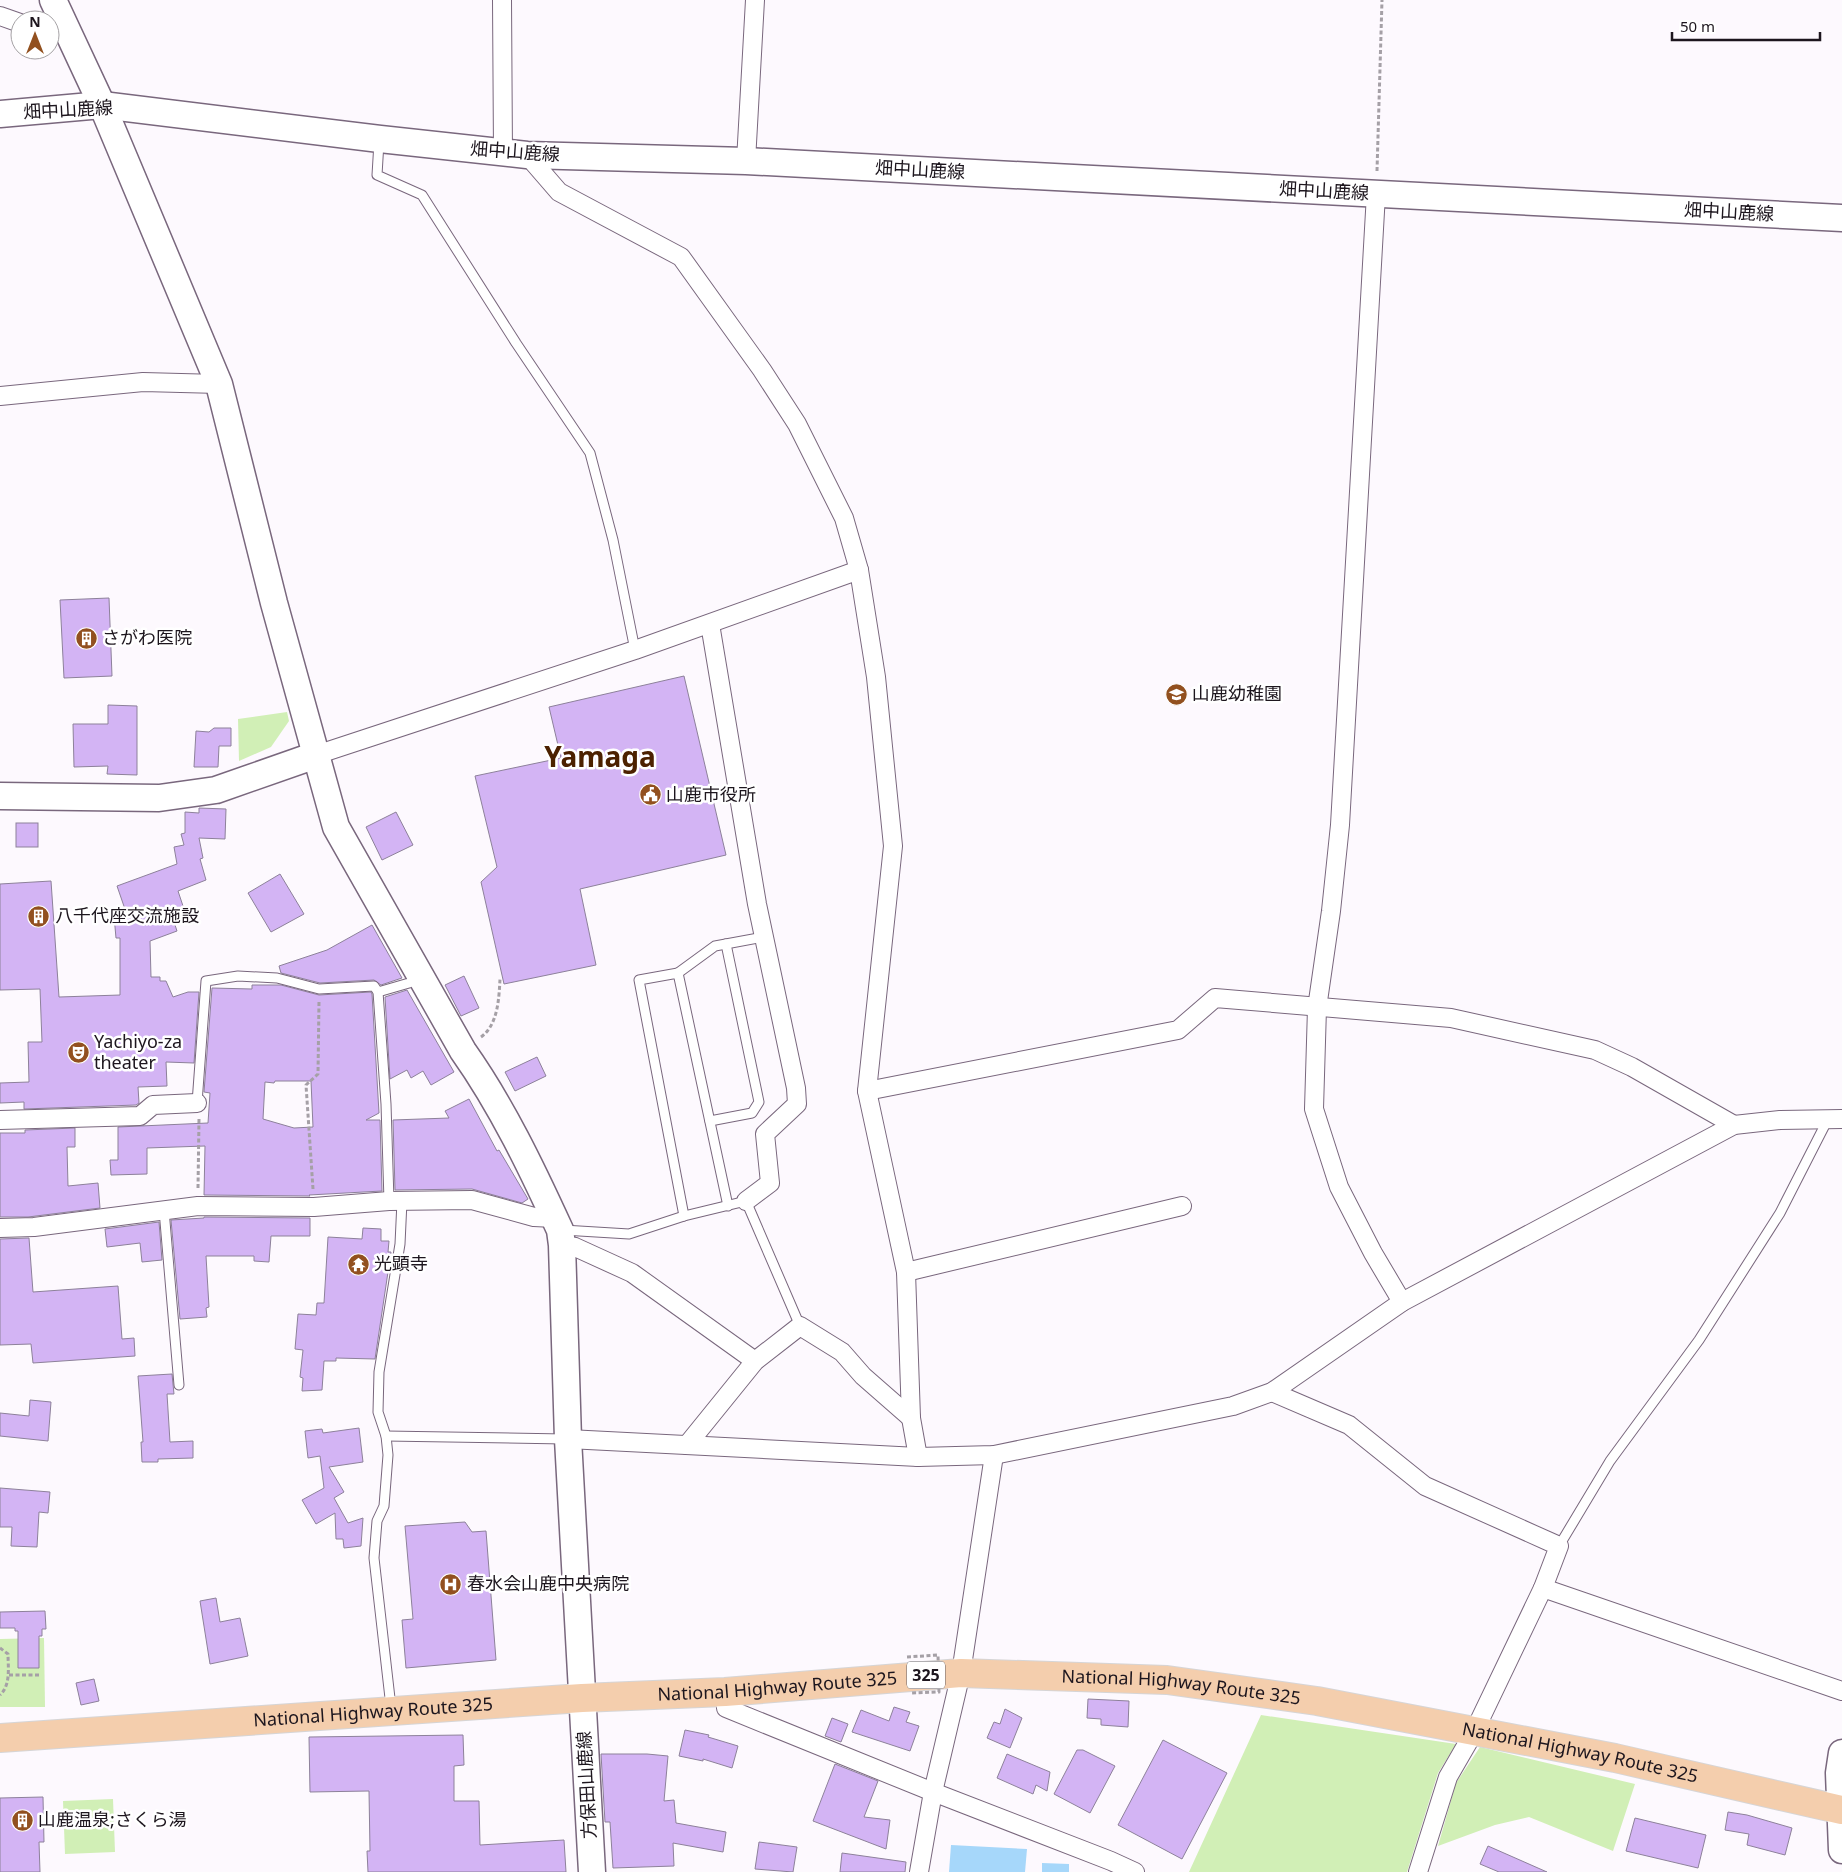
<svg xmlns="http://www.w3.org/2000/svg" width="1842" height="1872" viewBox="0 0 1842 1872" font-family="'Noto Sans','Noto Sans JP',sans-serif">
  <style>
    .green { fill: #d1efb6 }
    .water { fill: #a6d7fa }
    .building { fill: #d3b4f4; stroke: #8d819a; fill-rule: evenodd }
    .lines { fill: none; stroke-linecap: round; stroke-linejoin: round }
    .lane-casing { stroke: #79677d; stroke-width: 11 }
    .street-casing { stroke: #79677d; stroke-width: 20 }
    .secondary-casing { stroke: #79677d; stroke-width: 29 }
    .highway-casing { stroke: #d6d5d6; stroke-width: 30 }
    .path { stroke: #a5a0a6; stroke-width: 3; stroke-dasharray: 4 2.5; stroke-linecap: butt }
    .lane { stroke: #fff; stroke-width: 9 }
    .street { stroke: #fff; stroke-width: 18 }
    .secondary { stroke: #fff; stroke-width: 26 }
    .highway { stroke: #f4cead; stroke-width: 28 }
    .path-bridge { stroke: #a5a0a6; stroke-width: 3; stroke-dasharray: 4 2.5; stroke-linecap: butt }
    .labels { text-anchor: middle; stroke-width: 5; stroke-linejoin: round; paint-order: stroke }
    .shield { fill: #fff; stroke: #615c62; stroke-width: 1 }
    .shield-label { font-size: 16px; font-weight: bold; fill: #1d161e }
    .street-label { font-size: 18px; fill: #1d161e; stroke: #fff }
    .poi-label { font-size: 18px; fill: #1d161e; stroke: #fff; text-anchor: start }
    .town-label { font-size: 28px; font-weight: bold; fill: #4c2100; stroke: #fff }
  </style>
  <rect width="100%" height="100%" fill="#fdf9fe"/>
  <!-- green -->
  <g class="green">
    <path d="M 287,712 L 289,721 L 271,747 L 239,761 L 238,719 Z"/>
    <path d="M 44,1638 L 45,1707 L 0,1707 L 0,1639 Z"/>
    <path d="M 1261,1715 L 1456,1744 L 1438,1773 L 1407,1872 L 1189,1872 Z"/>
    <path d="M 1480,1747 L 1635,1784 L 1613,1851 L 1529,1817 L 1495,1825 L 1438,1846 L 1456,1783 Z"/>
    <path d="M 113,1799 L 115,1852 L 65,1854 L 63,1801 Z"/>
  </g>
  <!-- water -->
  <g class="water">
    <path d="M 951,1845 L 1027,1849 L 1025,1872 L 949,1872 Z"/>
    <path d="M 1042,1863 L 1069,1864 L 1069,1872 L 1042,1872 Z"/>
  </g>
  <!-- building -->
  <g class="building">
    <path d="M 109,598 L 112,676 L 64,678 L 60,600 Z"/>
    <path d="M 684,676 L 726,855 L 580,889 L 596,965 L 504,984 L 481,882 L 497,867 L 475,776 L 561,758 L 549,707 Z"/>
    <path d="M 108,705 L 137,706 L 137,775 L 107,774 L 108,766 L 74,767 L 73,724 L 108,724 Z"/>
    <path d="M 214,728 L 231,728 L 231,746 L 219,746 L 218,767 L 194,767 L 196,731 L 209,732 Z"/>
    <path d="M 199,808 L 226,809 L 225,839 L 199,838 L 203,858 L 200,859 L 206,880 L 178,891 L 185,912 L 172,916 L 177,931 L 150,941 L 151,977 L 160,977 L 160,981 L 166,981 L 173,997 L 188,992 L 199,992 L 194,1063 L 166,1062 L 167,1086 L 138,1087 L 139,1103 L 136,1105 L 24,1109 L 24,1102 L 0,1103 L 0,1083 L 29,1082 L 28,1042 L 42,1042 L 40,989 L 0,990 L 0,884 L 51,881 L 59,997 L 120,995 L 120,938 L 116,938 L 114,916 L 127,915 L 117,886 L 177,864 L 174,847 L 184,845 L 181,834 L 185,833 L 185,812 L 199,813 Z"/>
    <path d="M 396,812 L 413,845 L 382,860 L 366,827 Z"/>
    <rect x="16" y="823" width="22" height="24"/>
    <path d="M 280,874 L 304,914 L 271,932 L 248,893 Z"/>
    <path d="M 372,925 L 402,978 L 381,985 L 374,980 L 320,983 L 281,973 L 279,966 L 327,950 Z"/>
    <path d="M 464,976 L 479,1008 L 461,1016 L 445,985 Z"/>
    <path d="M 252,985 L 281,985 L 319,995 L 371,992 L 372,994 L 379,1113 L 366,1120 L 380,1120 L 382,1191 L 309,1195 L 310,1196 L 204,1195 L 205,1146 L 147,1148 L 147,1174 L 111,1175 L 110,1160 L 118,1160 L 118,1127 L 208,1123 L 210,1093 L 204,1092 L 212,988 L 252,989 ZM 275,1081 L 311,1081 L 313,1127 L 294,1128 L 263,1119 L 265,1082 L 274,1083 Z"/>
    <path d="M 407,990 L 454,1072 L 431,1085 L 423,1071 L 411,1078 L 407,1070 L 390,1079 L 385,997 Z"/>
    <path d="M 537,1057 L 546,1076 L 515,1091 L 505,1072 Z"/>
    <path d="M 469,1099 L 497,1151 L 499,1150 L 528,1199 L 522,1203 L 472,1189 L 395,1190 L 393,1120 L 449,1118 L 445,1111 Z"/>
    <path d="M 75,1128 L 75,1147 L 67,1147 L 68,1186 L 98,1183 L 100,1208 L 28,1217 L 0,1217 L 0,1133 L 25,1133 L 25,1130 Z"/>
    <path d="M 204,1217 L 310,1218 L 310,1236 L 271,1236 L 269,1262 L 254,1261 L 254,1256 L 206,1256 L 209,1307 L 206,1308 L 207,1317 L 180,1319 L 171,1220 L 204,1218 Z"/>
    <path d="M 159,1222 L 162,1260 L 142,1262 L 140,1243 L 107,1247 L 105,1229 Z"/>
    <path d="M 363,1228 L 381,1229 L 381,1241 L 389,1241 L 388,1252 L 391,1252 L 375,1359 L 336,1358 L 336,1361 L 324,1361 L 322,1390 L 302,1391 L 303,1378 L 300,1377 L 303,1350 L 295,1349 L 298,1314 L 316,1315 L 317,1303 L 324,1303 L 328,1237 L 362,1239 Z"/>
    <path d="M 29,1238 L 33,1292 L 118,1286 L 122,1339 L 134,1338 L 135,1356 L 33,1363 L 31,1344 L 0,1345 L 0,1239 Z"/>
    <path d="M 172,1374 L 174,1394 L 167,1394 L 170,1442 L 193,1441 L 193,1458 L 158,1459 L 158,1462 L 142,1462 L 141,1442 L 143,1442 L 138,1376 Z"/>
    <path d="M 30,1400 L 51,1402 L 48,1441 L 0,1436 L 0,1413 L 29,1416 Z"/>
    <path d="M 359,1428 L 363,1462 L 329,1467 L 344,1492 L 334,1498 L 348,1523 L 363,1518 L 361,1546 L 344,1548 L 343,1539 L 336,1539 L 335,1513 L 316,1524 L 302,1500 L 324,1488 L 320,1456 L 308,1458 L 305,1431 L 322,1429 L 323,1433 Z"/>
    <path d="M 0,1488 L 50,1492 L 48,1513 L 39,1512 L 37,1547 L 11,1546 L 12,1527 L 0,1527 Z"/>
    <path d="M 465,1522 L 472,1532 L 486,1531 L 496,1660 L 406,1668 L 402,1620 L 413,1619 L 405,1526 Z"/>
    <path d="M 216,1598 L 220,1622 L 240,1618 L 248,1656 L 210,1664 L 200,1601 Z"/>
    <path d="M 45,1611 L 46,1629 L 42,1629 L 42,1636 L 39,1636 L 39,1668 L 18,1668 L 18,1631 L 15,1631 L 15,1628 L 0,1628 L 0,1612 Z"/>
    <path d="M 94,1679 L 99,1701 L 81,1705 L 76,1683 Z"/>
    <path d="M 1088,1699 L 1129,1701 L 1128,1727 L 1101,1725 L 1101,1719 L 1087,1718 Z"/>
    <path d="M 894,1707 L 910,1712 L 906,1722 L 919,1726 L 910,1751 L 852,1732 L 861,1710 L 889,1721 Z"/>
    <path d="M 1005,1709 L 1022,1718 L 1010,1748 L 987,1738 L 994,1722 L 1000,1724 Z"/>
    <path d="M 832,1718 L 848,1724 L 841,1742 L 825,1736 Z"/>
    <path d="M 685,1730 L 709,1735 L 708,1737 L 738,1746 L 732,1768 L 703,1759 L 703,1761 L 679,1756 Z"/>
    <path d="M 463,1735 L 464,1765 L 454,1766 L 454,1801 L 479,1801 L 480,1845 L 564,1840 L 566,1872 L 368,1872 L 367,1851 L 370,1851 L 369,1791 L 310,1792 L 309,1737 Z"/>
    <path d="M 1163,1740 L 1227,1773 L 1182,1859 L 1118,1825 Z"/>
    <path d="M 1077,1750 L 1083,1750 L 1115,1766 L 1090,1813 L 1054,1794 Z"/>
    <path d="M 601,1754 L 647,1754 L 668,1756 L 664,1801 L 674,1800 L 676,1823 L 726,1832 L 723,1852 L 673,1843 L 674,1866 L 613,1868 L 610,1822 L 605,1822 Z"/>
    <path d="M 1007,1754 L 1050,1772 L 1047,1791 L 1036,1785 L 1033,1794 L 997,1778 Z"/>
    <path d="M 835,1764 L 878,1781 L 864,1817 L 890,1820 L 886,1849 L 813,1821 Z"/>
    <path d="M 43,1797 L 44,1842 L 39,1842 L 40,1872 L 0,1872 L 0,1798 Z"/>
    <path d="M 1728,1812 L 1747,1815 L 1792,1828 L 1785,1855 L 1747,1845 L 1749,1834 L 1725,1830 Z"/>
    <path d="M 1635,1818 L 1706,1835 L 1698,1868 L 1626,1851 Z"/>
    <path d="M 759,1842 L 797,1847 L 793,1872 L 755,1869 Z"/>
    <path d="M 1488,1846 L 1547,1872 L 1499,1872 L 1480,1864 Z"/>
    <path d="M 842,1853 L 906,1862 L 905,1872 L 840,1872 Z"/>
  </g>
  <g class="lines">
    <defs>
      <g id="lane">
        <path d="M 379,142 L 377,175 L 422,195 L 516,343 L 590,453 L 613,540 L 635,650"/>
        <path d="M 678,973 L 715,946 L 764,937"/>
        <path d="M 378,992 L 409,983 L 420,977"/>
        <path d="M 197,1103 L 206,981 L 238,976 L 277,978 L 319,989 L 374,986 L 378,992 L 386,1104 L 389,1201"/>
        <path d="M 710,1121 L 752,1113 L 759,1102 L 726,944"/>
        <path d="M 164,1210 L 179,1385"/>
        <path d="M 684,1216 L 639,980 L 678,973 L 728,1206"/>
        <path d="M 563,1230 L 629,1234 L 684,1216 L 746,1201 L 800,1326"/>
        <path d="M 386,1436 L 565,1439"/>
        <path d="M 1559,1546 L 1610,1461 L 1699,1340 L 1780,1213 L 1828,1119"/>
        <path d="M 391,1707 L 374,1558 L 377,1521 L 384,1506 L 388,1455 L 386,1436 L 378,1412 L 379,1372 L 400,1244 L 402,1201"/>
      </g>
      <g id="street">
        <path d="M 502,0 L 503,153"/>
        <path d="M 0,16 L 20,23"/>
        <path d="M 527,155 L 559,192 L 681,257 L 762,370 L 797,424 L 844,518 L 859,570 L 876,677 L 893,846 L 867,1091 L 906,1272 L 911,1418 L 918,1457"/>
        <path d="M 746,161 L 755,0"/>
        <path d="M 1376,194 L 1340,825 L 1331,911 L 1317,1008 L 1314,1109 L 1339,1187 L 1373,1253 L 1402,1302"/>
        <path d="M 0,396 L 143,382 L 219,384"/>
        <path d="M 710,624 L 757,904 L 796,1088 L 797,1104 L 765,1134 L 770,1183 L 746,1201"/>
        <path d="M 316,755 L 635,650 L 859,570"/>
        <path d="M 867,1091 L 1178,1030 L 1215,998 L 1451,1018 L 1595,1050 L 1632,1067 L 1734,1125"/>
        <path d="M 0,1120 L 140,1116 L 153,1105 L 197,1103"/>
        <path d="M 0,1228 L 34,1227 L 198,1206 L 314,1207 L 389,1201 L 472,1200 L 534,1217 L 554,1218"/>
        <path d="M 562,1245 L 575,1247 L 632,1273 L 755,1361"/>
        <path d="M 906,1272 L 1182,1206"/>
        <path d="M 1272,1392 L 1349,1425 L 1425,1486 L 1559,1546 L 1543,1588 L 1474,1732 L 1448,1777 L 1418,1872"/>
        <path d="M 568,1439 L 918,1457 L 994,1455 L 1233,1406 L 1272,1392 L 1402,1302 L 1734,1125 L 1780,1120 L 1842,1119"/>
        <path d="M 687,1445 L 755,1361 L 800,1326 L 842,1352 L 863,1376 L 911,1418"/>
        <path d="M 1543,1588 L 1842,1691"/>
        <path d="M 725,1692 L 726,1708 L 933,1792 L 1111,1861 L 1135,1872"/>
        <path d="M 919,1872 L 933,1792 L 961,1673 L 994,1455"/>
      </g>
      <g id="secondary">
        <path d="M 53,0 L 102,105 L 219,384 L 274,603 L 336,827 L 463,1051 C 502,1106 532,1169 560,1230 L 562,1245 L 568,1439 L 592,1872"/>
        <path d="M 0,114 L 102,105 L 380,139 L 527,155 L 746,161 L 1842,218"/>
        <path d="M 0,796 L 159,798 L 216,790 L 316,755"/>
        <path d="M 1842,1753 L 1839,1773 L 1842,1850"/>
      </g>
      <g id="highway">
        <path id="s1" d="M 0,1738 L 582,1698 L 725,1692 L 961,1673 L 1167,1680 L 1317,1701 L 1615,1758 L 1842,1810"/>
      </g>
    </defs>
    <!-- lane casing -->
    <use href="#lane" class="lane-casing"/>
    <!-- street casing -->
    <use href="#street" class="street-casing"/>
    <!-- secondary casing -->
    <use href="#secondary" class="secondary-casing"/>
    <!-- highway casing -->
    <use href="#highway" class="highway-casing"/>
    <!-- path -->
    <g class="path">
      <path d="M 1377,171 L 1382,0"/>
      <path d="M 481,1037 C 498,1025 499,998 500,979"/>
      <path d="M 198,1188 L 199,1119"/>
      <path d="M 313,1189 L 306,1085 L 318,1074 L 319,1001"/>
      <path d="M 0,1648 L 8,1654 C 8,1667 11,1685 0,1695"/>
      <path d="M 9,1675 L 40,1675"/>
    </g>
    <!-- lane -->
    <use href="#lane" class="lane"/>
    <!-- street -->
    <use href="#street" class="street"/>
    <!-- secondary -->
    <use href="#secondary" class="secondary"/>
    <!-- highway -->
    <use href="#highway" class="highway"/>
    <!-- path-bridge -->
    <path class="path-bridge" d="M 907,1657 L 938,1655 L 939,1692 L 911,1693"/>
  </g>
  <!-- icons -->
  <defs>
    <symbol id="building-disc" viewBox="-11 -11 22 22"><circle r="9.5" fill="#92501f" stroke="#fff"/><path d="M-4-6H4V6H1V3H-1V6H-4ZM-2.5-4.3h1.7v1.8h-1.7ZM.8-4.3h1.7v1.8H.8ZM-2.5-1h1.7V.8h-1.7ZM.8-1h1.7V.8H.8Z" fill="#fff"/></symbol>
    <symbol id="school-disc" viewBox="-11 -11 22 22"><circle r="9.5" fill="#92501f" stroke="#fff"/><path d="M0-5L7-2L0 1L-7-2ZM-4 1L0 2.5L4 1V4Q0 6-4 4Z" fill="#fff"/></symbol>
    <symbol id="civic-disc" viewBox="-11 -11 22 22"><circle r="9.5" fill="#92501f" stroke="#fff"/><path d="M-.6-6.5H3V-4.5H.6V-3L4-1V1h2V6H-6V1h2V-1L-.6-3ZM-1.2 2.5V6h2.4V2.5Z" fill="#fff"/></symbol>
    <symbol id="theatre-disc" viewBox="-11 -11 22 22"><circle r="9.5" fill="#92501f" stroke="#fff"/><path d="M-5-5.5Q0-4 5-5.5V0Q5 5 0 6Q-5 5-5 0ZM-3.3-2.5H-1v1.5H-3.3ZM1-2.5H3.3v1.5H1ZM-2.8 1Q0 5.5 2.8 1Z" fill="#fff"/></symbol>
    <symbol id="temple-disc" viewBox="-11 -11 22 22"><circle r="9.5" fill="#92501f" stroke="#fff"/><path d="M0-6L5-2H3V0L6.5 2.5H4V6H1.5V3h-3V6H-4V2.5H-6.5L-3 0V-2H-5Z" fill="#fff"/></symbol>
    <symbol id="hospital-disc" viewBox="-11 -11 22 22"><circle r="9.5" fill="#92501f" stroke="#fff"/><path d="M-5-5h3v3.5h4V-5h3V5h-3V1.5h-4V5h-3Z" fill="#fff"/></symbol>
  </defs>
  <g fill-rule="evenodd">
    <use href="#building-disc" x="74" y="626" width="25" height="25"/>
    <use href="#school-disc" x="1164" y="682" width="25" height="25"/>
    <use href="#civic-disc" x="638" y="782" width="25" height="25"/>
    <use href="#building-disc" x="26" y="904" width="25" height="25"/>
    <use href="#theatre-disc" x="66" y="1040" width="25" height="25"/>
    <use href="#temple-disc" x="346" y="1252" width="25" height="25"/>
    <use href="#hospital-disc" x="438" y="1572" width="25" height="25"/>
    <use href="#building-disc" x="10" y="1808" width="25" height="25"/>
  </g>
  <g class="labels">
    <!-- shield labels -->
    <rect class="shield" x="907" y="1661.5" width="38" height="27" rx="4"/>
    <g class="shield-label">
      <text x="926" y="1681">325</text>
    </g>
    <!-- street labels -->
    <g class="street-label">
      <text transform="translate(68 110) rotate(-3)" y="6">畑中山鹿線</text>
      <text transform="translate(515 152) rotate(4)" y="6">畑中山鹿線</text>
      <text transform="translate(920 170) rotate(3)" y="6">畑中山鹿線</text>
      <text transform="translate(1324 191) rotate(3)" y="6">畑中山鹿線</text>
      <text transform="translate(1729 212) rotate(3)" y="6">畑中山鹿線</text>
      <text dy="6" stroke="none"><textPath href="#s1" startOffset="779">National Highway Route 325</textPath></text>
      <text dy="6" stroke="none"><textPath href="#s1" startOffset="1184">National Highway Route 325</textPath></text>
      <text dy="6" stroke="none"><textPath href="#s1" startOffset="374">National Highway Route 325</textPath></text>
      <text dy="6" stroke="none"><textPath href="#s1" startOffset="1589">National Highway Route 325</textPath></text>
      <text transform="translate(587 1785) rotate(-93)" y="6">方保田山鹿線</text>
    </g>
    <!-- poi labels -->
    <g class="poi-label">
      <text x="102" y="644">さがわ医院</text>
      <text x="1192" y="700">山鹿幼稚園</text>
      <text x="666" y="801">山鹿市役所</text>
      <text x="55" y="922">八千代座交流施設</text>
      <text x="94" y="1048">Yachiyo-za<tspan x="94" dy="21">theater</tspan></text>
      <text x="374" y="1270">光顕寺</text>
      <text x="467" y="1590">春水会山鹿中央病院</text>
      <text x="38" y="1826">山鹿温泉;さくら湯</text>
    </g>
    <!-- town labels -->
    <g class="town-label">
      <text x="600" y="767">Yamaga</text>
    </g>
  </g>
  <!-- north arrow -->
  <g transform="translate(35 35)"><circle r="24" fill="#ffffff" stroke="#a5a2a5"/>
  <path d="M0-4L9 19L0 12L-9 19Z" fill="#92501f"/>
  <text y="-8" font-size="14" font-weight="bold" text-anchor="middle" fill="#1d161e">N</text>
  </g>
  <!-- scale -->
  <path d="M1672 32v8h148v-8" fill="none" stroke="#1d161e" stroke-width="2.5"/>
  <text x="1680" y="32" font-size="15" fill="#1d161e" stroke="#ffffff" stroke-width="4" paint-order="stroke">50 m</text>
</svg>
